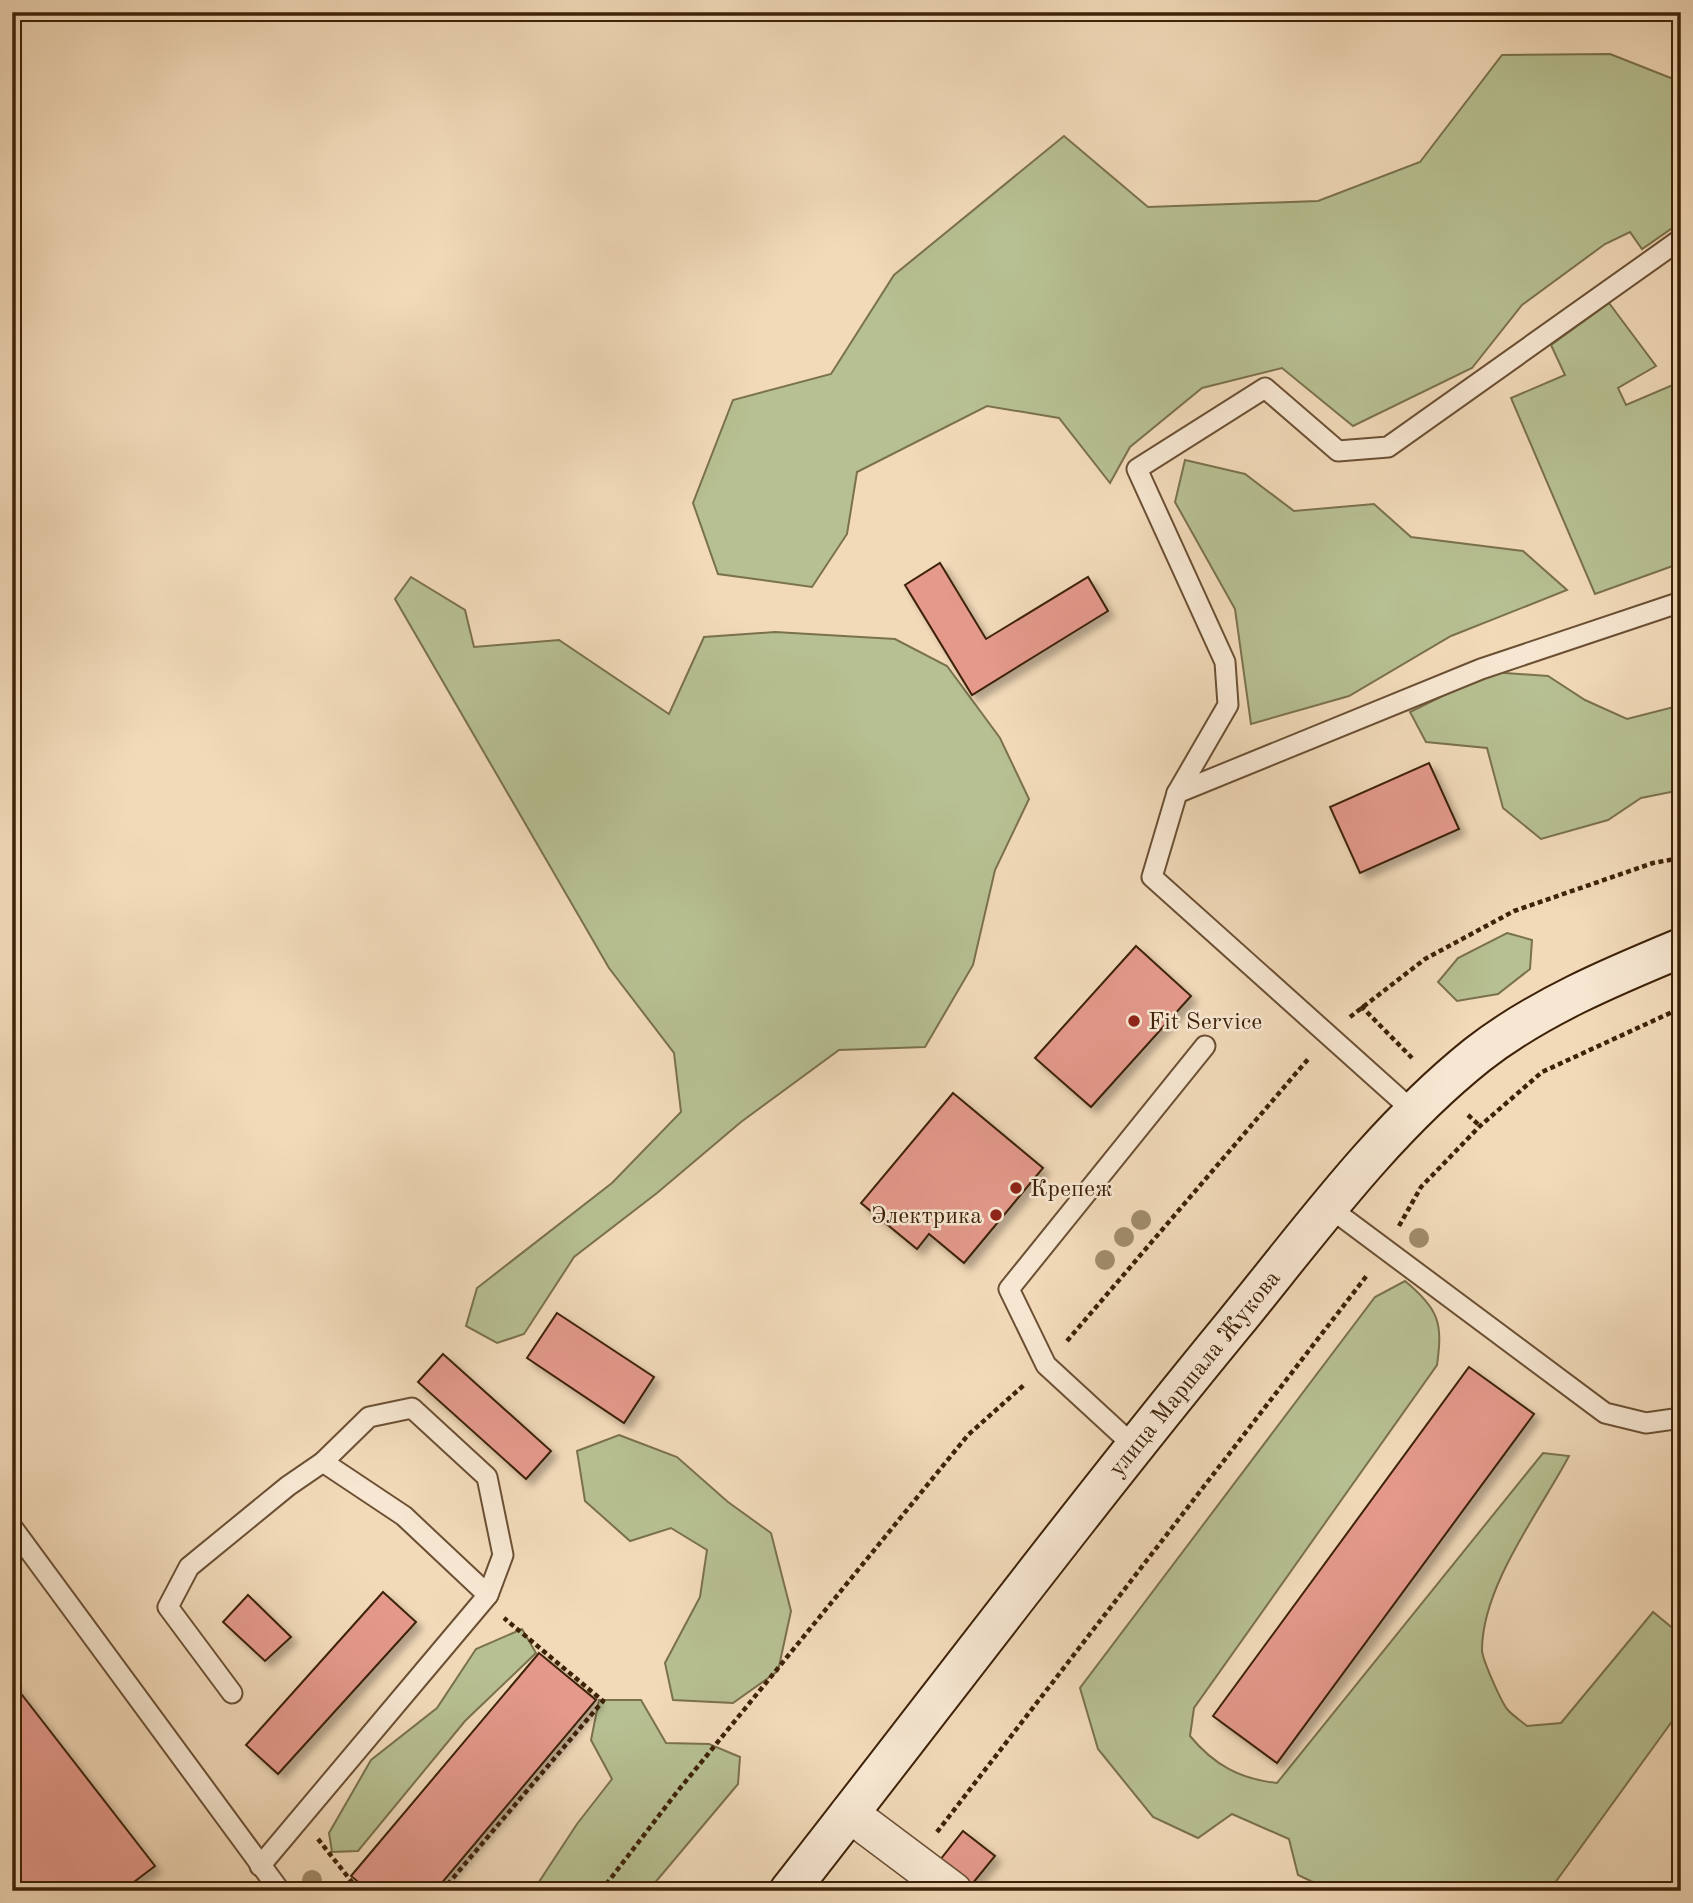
<svg xmlns="http://www.w3.org/2000/svg" width="1693" height="1903" viewBox="0 0 1693 1903" font-family="'Old Standard TT',serif">
  <style>
    .green { fill: #b7c092; stroke: #7a714d; stroke-width: 2 }
    .building { fill: #e4998b; stroke: #3e2208; stroke-width: 2; filter: url(#shadow) }
    .lines { fill: none; stroke-linecap: round; stroke-linejoin: round }
    .service-casing { stroke: #6b5034; stroke-width: 23 }
    .minor-casing { stroke: #6b5034; stroke-width: 40 }
    .secondary-casing { stroke: #3e2208; stroke-width: 42 }
    .path { stroke: #3e2208; stroke-width: 4.5; stroke-dasharray: 5 3.5; stroke-linecap: butt }
    .service { stroke: #f7e7d2; stroke-width: 19 }
    .minor { stroke: #f7e7d2; stroke-width: 37 }
    .secondary { stroke: #f7e7d2; stroke-width: 38 }
    .tree { fill: #a08b6a }
    .poi-dot { fill: #8f2418; stroke: #f7e7d2; stroke-width: 2.5 }
    .labels { text-anchor: middle; stroke-width: 5; stroke-linejoin: round; paint-order: stroke }
    .poi-label { font-size: 24px; fill: #3e2208; stroke: #f7e7d2; text-anchor: start }
    .street-label { font-size: 24px; fill: #3e2208; stroke: #f7e7d2 }
  </style>
  <defs>
    <filter id="shadow"><feDropShadow dx="6" dy="6" stdDeviation="3.5" flood-color="#0004"/></filter>
  </defs>
  <rect width="100%" height="100%" fill="#f2dab9"/>
  <filter id="stains"><feTurbulence type="fractalNoise" baseFrequency=".00286" numOctaves="4"/><feColorMatrix values="0 0 0 0 .2 0 0 0 0 .09 0 0 0 0 .02 0 0 0 .5 -.17"/></filter>
  <radialGradient id="worn" r=".72"><stop offset=".6" stop-color="#630" stop-opacity="0"/><stop offset="1" stop-color="#630" stop-opacity=".3"/></radialGradient>
  <!-- green -->
  <g class="green">
    <path d="M 1610,54 L 1681,82 L 1681,222 L 1642,249 L 1630,232 L 1605,244 L 1522,305 L 1472,368 L 1353,426 L 1282,368 L 1202,388 L 1130,447 L 1110,483 L 1059,418 L 987,406 L 857,472 L 847,534 L 812,587 L 718,574 L 693,503 L 733,400 L 831,374 L 894,275 L 1064,136 L 1148,207 L 1318,201 L 1420,162 L 1502,55 Z"/>
    <path d="M 1609,303 L 1656,366 L 1618,388 L 1626,405 L 1675,384 L 1681,397 L 1681,563 L 1595,594 L 1511,398 L 1565,375 L 1551,345 Z"/>
    <path d="M 1185,460 L 1245,474 L 1294,511 L 1374,504 L 1411,537 L 1523,551 L 1567,590 L 1451,636 L 1349,696 L 1251,724 L 1235,609 L 1175,502 Z"/>
    <path d="M 411,577 L 465,610 L 474,647 L 559,640 L 669,714 L 704,637 L 775,632 L 895,639 L 947,666 L 1000,738 L 1029,799 L 995,870 L 973,965 L 925,1047 L 839,1050 L 741,1122 L 657,1193 L 574,1257 L 524,1334 L 497,1343 L 466,1326 L 477,1288 L 612,1183 L 681,1112 L 674,1053 L 609,968 L 395,599 Z"/>
    <path d="M 1491,672 L 1548,676 L 1585,700 L 1627,719 L 1674,707 L 1681,677 L 1681,790 L 1641,798 L 1608,820 L 1541,839 L 1503,808 L 1487,748 L 1426,742 L 1410,712 Z"/>
    <path d="M 1507,933 L 1532,940 L 1530,969 L 1498,994 L 1457,1001 L 1438,982 L 1458,958 Z"/>
    <path d="M 1405,1281 C 1439,1309 1443,1323 1437,1365 L 1194,1708 L 1190,1736 C 1214,1765 1240,1779 1277,1783 L 1543,1453 L 1569,1456 C 1540,1511 1482,1586 1482,1650 C 1482,1659 1501,1701 1507,1709 C 1512,1715 1521,1721 1527,1726 L 1561,1723 L 1653,1612 L 1681,1635 L 1681,1709 L 1549,1891 L 1332,1891 L 1298,1875 L 1289,1839 L 1232,1814 L 1198,1838 L 1153,1817 L 1098,1749 L 1080,1688 L 1375,1297 Z"/>
    <path d="M 619,1435 L 677,1457 L 728,1502 L 771,1533 L 791,1611 L 778,1671 L 733,1703 L 673,1700 L 665,1663 L 700,1597 L 707,1550 L 671,1528 L 630,1541 L 585,1501 L 577,1451 Z"/>
    <path d="M 522,1629 L 536,1653 L 465,1721 L 358,1851 L 332,1852 L 329,1833 L 371,1760 L 437,1708 L 476,1649 Z"/>
    <path d="M 599,1700 L 641,1700 L 666,1743 L 709,1744 L 740,1757 L 738,1784 L 648,1891 L 533,1891 L 577,1824 L 612,1779 L 591,1740 Z"/>
  </g>
  <!-- building -->
  <g class="building">
    <path d="M 940,563 L 986,639 L 1088,577 L 1108,611 L 972,695 L 905,585 Z"/>
    <path d="M 1429,763 L 1459,829 L 1360,873 L 1330,807 Z"/>
    <path d="M 1136,946 L 1191,996 L 1091,1107 L 1035,1058 Z"/>
    <path d="M 953,1093 L 1043,1168 L 964,1263 L 929,1234 L 917,1249 L 861,1203 Z"/>
    <path d="M 557,1313 L 654,1377 L 624,1423 L 527,1358 Z"/>
    <path d="M 443,1354 L 551,1451 L 526,1479 L 418,1382 Z"/>
    <path d="M 1469,1367 L 1534,1414 L 1277,1763 L 1213,1716 Z"/>
    <path d="M 383,1592 L 416,1622 L 278,1774 L 246,1745 Z"/>
    <path d="M 248,1595 L 291,1637 L 265,1661 L 223,1622 Z"/>
    <path d="M 539,1653 L 596,1700 L 435,1891 L 369,1891 L 351,1876 Z"/>
    <path d="M 12,1682 L 155,1866 L 126,1888 L 128,1891 L 12,1891 Z"/>
    <path d="M 963,1831 L 995,1856 L 968,1889 L 936,1865 Z"/>
  </g>
  <g class="lines">
    <defs>
      <g id="service">
        <path d="M 1177,793 L 1481,669 L 1681,602"/>
        <path d="M 1413,1111 L 1152,877 L 1177,793 L 1228,705 L 1225,662 L 1137,469 L 1265,388 L 1338,451 L 1388,447 L 1681,239"/>
        <path d="M 1330,1208 L 1605,1413 L 1646,1423 L 1681,1418"/>
        <path d="M 1134,1446 L 1046,1365 L 1009,1289 L 1205,1046"/>
        <path d="M 323,1462 L 369,1417 L 412,1408 L 487,1477 L 503,1555 L 488,1595"/>
        <path d="M 12,1527 L 280,1891"/>
        <path d="M 232,1693 L 168,1607 L 189,1567 L 288,1486 L 323,1462 L 404,1516 L 488,1595 L 260,1866"/>
      </g>
      <path id="minor" d="M 849,1813 L 953,1891"/>
      <path id="secondary" d="M 789,1891 C 937,1702 1081,1510 1234,1324 C 1310,1231 1382,1131 1477,1055 C 1537,1008 1611,977 1681,948"/>
    </defs>
    <!-- service casing -->
    <use href="#service" class="service-casing"/>
    <!-- minor casing -->
    <use href="#minor" class="minor-casing"/>
    <!-- secondary casing -->
    <use href="#secondary" class="secondary-casing"/>
    <!-- path -->
    <g class="path">
      <path d="M 1361,1006 L 1412,1058"/>
      <path d="M 1350,1017 L 1425,959 L 1514,911 L 1653,863 L 1681,858"/>
      <path d="M 1468,1115 L 1480,1126"/>
      <path d="M 1399,1226 L 1421,1187 L 1480,1126 L 1542,1072 L 1681,1008"/>
      <path d="M 1067,1341 L 1309,1058"/>
      <path d="M 937,1832 L 1368,1274"/>
      <path d="M 318,1839 L 359,1891"/>
      <path d="M 442,1891 L 603,1701 L 504,1618"/>
      <path d="M 601,1891 L 677,1792 L 968,1435 L 1024,1385"/>
    </g>
    <!-- service -->
    <use href="#service" class="service"/>
    <!-- minor -->
    <use href="#minor" class="minor"/>
    <!-- secondary -->
    <use href="#secondary" class="secondary"/>
  </g>
  <!-- trees -->
  <g class="tree">
    <circle cx="1141" cy="1220" r="10"/>
    <circle cx="1124" cy="1237" r="10"/>
    <circle cx="1419" cy="1238" r="10"/>
    <circle cx="1105" cy="1260" r="10"/>
    <circle cx="312" cy="1880" r="10"/>
  </g>
  <!-- markers -->
  <g class="poi-dot">
    <circle cx="1134" cy="1021" r="7"/>
    <circle cx="1016" cy="1188" r="7"/>
    <circle cx="996" cy="1215" r="7"/>
  </g>
  <g class="labels">
    <!-- poi labels -->
    <g class="poi-label">
      <text x="1148" y="1029">Fit Service</text>
      <text x="1030" y="1196">Крепеж</text>
      <text x="982" y="1223" text-anchor="end">Электрика</text>
    </g>
    <!-- street labels -->
    <g class="street-label">
      <text transform="translate(1194 1373) rotate(-51)" y="8">улица Маршала Жукова</text>
    </g>
  </g>
  <!-- margin -->
  <rect width="1693" height="1903" fill="none" stroke="#f2dab9" stroke-width="42"/>
  <rect x="14" y="14" width="1665" height="1875" fill="none" stroke="#3e2208" stroke-width="3.5"/>
  <rect x="21" y="21" width="1651" height="1861" fill="none" stroke="#3e2208" stroke-width="2"/>
  <rect width="100%" height="100%" filter="url(#stains)"/>
  <rect width="100%" height="100%" fill="url(#worn)"/>
</svg>
